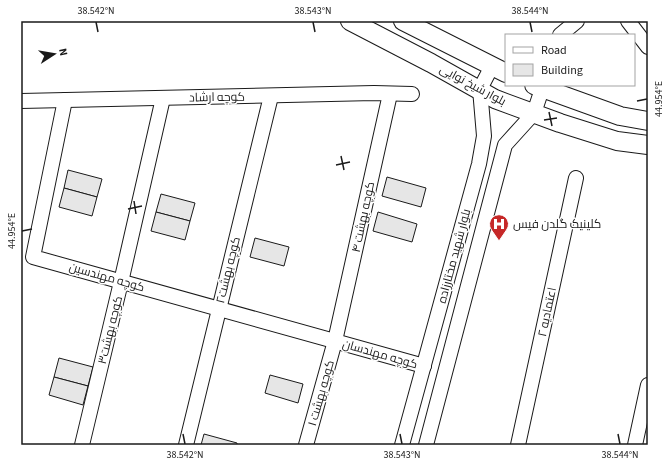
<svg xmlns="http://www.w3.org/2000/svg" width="669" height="466" viewBox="0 0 669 466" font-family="'Source Sans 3',Cairo,sans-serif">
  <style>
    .building { fill: #e6e6e6; stroke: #1a1a1a }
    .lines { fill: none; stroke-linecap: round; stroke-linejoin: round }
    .minor-casing { stroke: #1a1a1a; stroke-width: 16 }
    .major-casing { stroke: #1a1a1a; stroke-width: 20 }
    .minor { stroke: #fff; stroke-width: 14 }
    .major { stroke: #fff; stroke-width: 18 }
    .ticks { fill: none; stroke: #1a1a1a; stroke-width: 1.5 }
    .labels { text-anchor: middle; stroke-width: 3; stroke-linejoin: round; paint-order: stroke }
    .street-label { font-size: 12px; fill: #1a1a1a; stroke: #fff }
    .poi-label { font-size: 12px; fill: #1a1a1a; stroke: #fff; text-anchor: start }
    .neatline { fill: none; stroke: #1a1a1a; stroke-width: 1.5 }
    .ticks-label { font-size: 10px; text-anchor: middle; fill: #1a1a1a }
  </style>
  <rect width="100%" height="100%" fill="#fff"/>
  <!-- building -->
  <g class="building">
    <path d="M 68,170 L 102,179 L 97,197 L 64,188 Z"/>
    <path d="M 387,177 L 426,188 L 421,207 L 382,196 Z"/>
    <path d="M 64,188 L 97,197 L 92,216 L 59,207 Z"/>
    <path d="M 161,194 L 195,203 L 190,221 L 156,212 Z"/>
    <path d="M 156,212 L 190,221 L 185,240 L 151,231 Z"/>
    <path d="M 378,212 L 417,224 L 412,242 L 373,231 Z"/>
    <path d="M 255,238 L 289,247 L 284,266 L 250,257 Z"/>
    <path d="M 59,358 L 93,367 L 88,386 L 54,377 Z"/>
    <path d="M 270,375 L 303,384 L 298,403 L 265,393 Z"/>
    <path d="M 54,377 L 88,386 L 83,405 L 49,395 Z"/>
    <path d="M 204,434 L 237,443 L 237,445 L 201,445 Z"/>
  </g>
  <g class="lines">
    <defs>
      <g id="minor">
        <path d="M 628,21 L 648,47"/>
        <path d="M 560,35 L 577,21"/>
        <path d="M 65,100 L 33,257 L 424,366"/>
        <path d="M 21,101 L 374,93 L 412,94"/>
        <path d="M 82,445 L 121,282 L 163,98"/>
        <path d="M 186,445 L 271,96"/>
        <path d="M 306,445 L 335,341 L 390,94"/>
        <path d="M 402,445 L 479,164 L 484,136 L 480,89 L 492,66"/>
        <path d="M 426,445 L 505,145 L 534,113 L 542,89"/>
        <path d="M 518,445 L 576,178"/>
        <path d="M 635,445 L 648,385"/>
      </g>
      <g id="major">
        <path d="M 350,21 L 431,63 L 495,99 L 560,123 L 617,141 L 648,145"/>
        <path d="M 403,21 L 506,73"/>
        <path d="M 534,85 L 620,116 L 648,121"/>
      </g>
    </defs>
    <!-- minor casing -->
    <use href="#minor" class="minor-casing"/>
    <!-- major casing -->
    <use href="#major" class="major-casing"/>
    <!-- minor -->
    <use href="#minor" class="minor"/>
    <!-- major -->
    <use href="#major" class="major"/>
  </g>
  <!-- ticks -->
  <path class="ticks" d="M 96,22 L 98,32M 313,22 L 315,32M 530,22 L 532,32M 637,101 L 647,99M 549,112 L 552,126M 544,120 L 557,118M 341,156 L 344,170M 336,165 L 350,162M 134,201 L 136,214M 128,209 L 142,206M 22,231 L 32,229M 183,434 L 185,444M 400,434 L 402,444M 618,434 L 620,444"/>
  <!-- icons -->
  <defs>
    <symbol id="hospital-pin" viewBox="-11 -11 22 30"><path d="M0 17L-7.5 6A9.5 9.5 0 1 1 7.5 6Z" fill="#c62828" stroke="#fff"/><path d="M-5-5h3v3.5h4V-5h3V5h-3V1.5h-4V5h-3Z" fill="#fff"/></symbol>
  </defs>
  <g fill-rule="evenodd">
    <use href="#hospital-pin" x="488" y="213" width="22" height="30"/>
  </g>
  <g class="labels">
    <!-- street labels -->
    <g class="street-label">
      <text transform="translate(473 85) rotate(28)" y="4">بلوار شیخ نوایی</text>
      <text transform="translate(217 97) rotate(-1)" y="4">کوچه ارشاد</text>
      <text transform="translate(363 217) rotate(-78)" y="4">کوچه بهشت ۴</text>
      <text transform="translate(454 256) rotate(-75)" y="4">بلوار شهید مختارزاده</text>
      <text transform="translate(228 270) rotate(-76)" y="4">کوچه بهشت۲</text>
      <text transform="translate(107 277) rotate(16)" y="4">کوچه مهندسین</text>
      <text transform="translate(547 312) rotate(-78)" y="4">اعتمادیه ۲</text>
      <text transform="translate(110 330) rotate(-76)" y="4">کوچه بهشت۳</text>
      <text transform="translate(380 354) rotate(16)" y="4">کوچه مهندسان</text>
      <text transform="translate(321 393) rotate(-74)" y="4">کوچه بهشت ۱</text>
    </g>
    <!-- poi labels -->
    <g class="poi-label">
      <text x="513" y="228">کلینیک گلدن فیس</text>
    </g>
  </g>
  <!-- border -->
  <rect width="669" height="466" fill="none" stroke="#ffffff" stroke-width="44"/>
  <!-- legend -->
  <rect x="505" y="34" width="130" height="52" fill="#ffffff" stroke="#a3a3a3"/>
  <rect x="513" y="47" width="20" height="6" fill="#ffffff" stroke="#a3a3a3"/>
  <text x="541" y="54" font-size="12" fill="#1a1a1a">Road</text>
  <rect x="513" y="64" width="20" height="12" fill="#e6e6e6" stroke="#a3a3a3"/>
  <text x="541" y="74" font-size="12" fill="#1a1a1a">Building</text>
  <!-- north arrow -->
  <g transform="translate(54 54) rotate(78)" stroke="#ffffff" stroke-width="3" paint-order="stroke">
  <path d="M0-3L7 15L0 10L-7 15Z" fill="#1a1a1a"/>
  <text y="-6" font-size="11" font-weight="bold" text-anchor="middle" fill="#1a1a1a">N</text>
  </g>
  <rect x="22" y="22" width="625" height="422" class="neatline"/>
  <g class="ticks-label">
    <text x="96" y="14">38.542°N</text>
    <text x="313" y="14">38.543°N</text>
    <text x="530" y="14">38.544°N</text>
    <text transform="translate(658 99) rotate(-90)" y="4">44.954°E</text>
    <text transform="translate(11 231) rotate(-90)" y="4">44.954°E</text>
    <text x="185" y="458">38.542°N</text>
    <text x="402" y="458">38.543°N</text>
    <text x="620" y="458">38.544°N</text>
  </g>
</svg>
